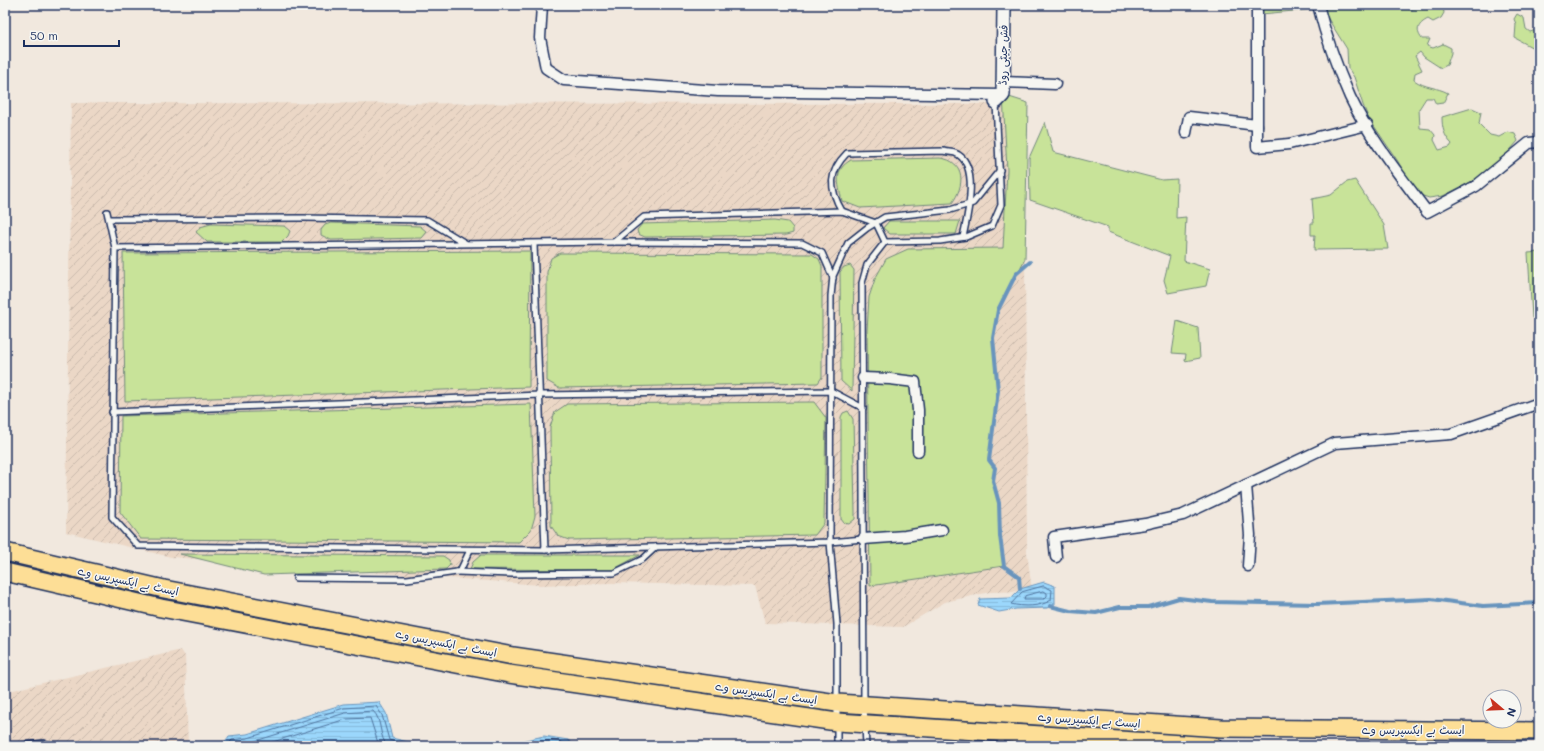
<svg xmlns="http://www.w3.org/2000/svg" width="1544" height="751" viewBox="0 0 1544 751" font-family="Mali,'Playpen Sans Arabic',sans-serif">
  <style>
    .industrial { fill: url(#industrial-furrows) }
    .green { fill: #c8e399; stroke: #72897c }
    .water { fill: url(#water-rules); stroke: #6894bd }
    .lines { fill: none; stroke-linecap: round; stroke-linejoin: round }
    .shore { stroke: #4e729d; stroke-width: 1 }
    .stream { stroke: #6894bd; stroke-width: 4 }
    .service-casing { stroke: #1b2f5e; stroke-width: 8 }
    .minor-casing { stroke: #1b2f5e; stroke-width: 13 }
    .tertiary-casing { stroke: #1b2f5e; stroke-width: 16 }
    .primary-casing { stroke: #1b2f5e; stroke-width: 20 }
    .service { stroke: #f6f6f2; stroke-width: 5 }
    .minor { stroke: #f6f6f2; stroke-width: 10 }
    .tertiary { stroke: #f6f6f2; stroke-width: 13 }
    .primary { stroke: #fdde96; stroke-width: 17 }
    .labels { text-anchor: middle; stroke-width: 3; stroke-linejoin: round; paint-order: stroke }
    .street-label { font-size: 11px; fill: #1b2f5e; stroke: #f6f6f2 }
  </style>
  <defs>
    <pattern id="industrial-furrows" width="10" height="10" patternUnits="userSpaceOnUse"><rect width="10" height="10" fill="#ebd7c6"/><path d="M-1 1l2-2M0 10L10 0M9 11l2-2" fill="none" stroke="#c9b9ac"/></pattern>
    <pattern id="water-rules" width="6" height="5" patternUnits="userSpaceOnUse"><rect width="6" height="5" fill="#9bd7fc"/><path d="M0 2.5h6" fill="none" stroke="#85b9da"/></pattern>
  </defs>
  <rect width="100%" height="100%" fill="#f1e8de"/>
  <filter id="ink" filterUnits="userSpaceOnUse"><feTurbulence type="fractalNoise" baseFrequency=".025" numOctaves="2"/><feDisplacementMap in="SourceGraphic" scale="8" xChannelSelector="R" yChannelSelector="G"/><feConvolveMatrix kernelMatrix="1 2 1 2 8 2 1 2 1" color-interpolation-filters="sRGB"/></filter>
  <g filter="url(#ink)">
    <!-- industrial -->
    <g class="industrial">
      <path d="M 71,103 L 1009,104 L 1025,259 L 1027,552 L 1032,591 L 990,592 L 945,602 L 903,627 L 765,623 L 755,586 L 611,583 L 540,585 L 171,557 L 66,532 Z"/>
      <path d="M 181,650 L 185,656 L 188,746 L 5,746 L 5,692 Z"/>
    </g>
    <!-- green -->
    <g class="green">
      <path d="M 1259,5 L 1316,5 L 1316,9 L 1261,14 Z"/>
      <path d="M 1322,5 L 1404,5 L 1410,10 L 1420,6 L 1426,8 L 1428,5 L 1443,6 L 1444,13 L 1441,18 L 1433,22 L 1428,19 C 1418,24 1415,30 1422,39 L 1430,39 L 1427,46 L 1433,48 L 1443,44 L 1451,48 L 1451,53 L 1447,65 L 1441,68 L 1424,57 L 1420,52 L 1415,56 L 1422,70 L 1415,73 L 1414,80 C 1425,88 1437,87 1448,93 L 1443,103 L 1436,104 L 1433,98 L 1426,98 L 1419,109 L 1420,128 L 1430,129 L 1435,135 L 1434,140 L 1439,150 L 1450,147 L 1452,144 C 1444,136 1442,128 1442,117 L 1472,108 L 1481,112 L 1479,124 L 1490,135 L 1499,137 L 1508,132 L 1515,134 L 1518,141 L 1497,165 L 1484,175 L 1443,196 L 1429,198 L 1417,194 L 1397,160 L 1368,117 L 1363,105 L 1354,77 L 1348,68 L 1347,49 L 1322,9 Z"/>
      <path d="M 1517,14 L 1524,18 L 1526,29 L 1530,32 L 1539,29 L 1539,49 L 1537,50 L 1515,38 L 1516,24 L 1514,19 Z"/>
      <path d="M 1003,95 L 1028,103 L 1025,259 L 998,310 L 993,338 L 998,391 L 989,460 L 995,468 L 993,481 L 999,503 L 1000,536 L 1004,566 L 870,586 L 867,331 L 869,297 L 875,279 L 886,259 L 908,249 L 1003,248 L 1007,170 Z"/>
      <path d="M 1045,122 L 1053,152 L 1162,180 L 1177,179 L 1176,218 L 1186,217 L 1184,261 L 1210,269 L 1206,286 L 1168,293 L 1164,280 L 1170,256 L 1108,232 L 1108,227 L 1030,200 L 1029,158 Z"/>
      <path d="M 940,158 C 966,161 965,186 952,203 L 860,208 L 842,201 C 838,183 833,170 851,160 Z"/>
      <path d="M 1355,180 L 1384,225 L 1388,249 L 1314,250 L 1315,235 L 1311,235 L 1311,223 L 1314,223 L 1312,199 L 1331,195 L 1347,182 Z"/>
      <path d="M 775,220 L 788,222 L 793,228 L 793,233 L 786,235 L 645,237 L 638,234 L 637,230 L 642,224 Z"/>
      <path d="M 889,221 L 960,221 L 956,234 L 890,234 L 883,228 Z"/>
      <path d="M 331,223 L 420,226 L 427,232 L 422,238 L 331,240 L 321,235 L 321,230 L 325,225 Z"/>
      <path d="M 211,224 L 284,226 L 290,231 L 288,236 L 282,242 L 207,242 L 196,232 L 200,227 Z"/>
      <path d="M 530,251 L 529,387 L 125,401 L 123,253 Z"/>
      <path d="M 1539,252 L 1539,319 L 1532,318 L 1528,253 Z"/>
      <path d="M 560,253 L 812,254 L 819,259 L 822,266 L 822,377 L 818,383 L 559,388 L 547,381 L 547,272 L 551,258 Z"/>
      <path d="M 850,265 L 854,270 L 852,391 L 841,381 L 840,272 L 844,267 Z"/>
      <path d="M 1177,321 L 1198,328 L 1200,358 L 1185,361 L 1186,354 L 1172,353 Z"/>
      <path d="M 814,402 L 826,418 L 824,523 L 815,535 L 569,540 L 558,536 L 551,526 L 550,427 L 555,412 L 567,404 Z"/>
      <path d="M 531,404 L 535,516 L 531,530 L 519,542 L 141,539 L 120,512 L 121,416 Z"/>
      <path d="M 848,411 L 853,419 L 855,511 L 855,519 L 849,524 L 844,523 L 841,519 L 841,417 L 843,413 Z"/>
      <path d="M 180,554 L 443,556 L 449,560 L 450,565 L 446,569 L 264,575 Z"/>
      <path d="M 481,555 L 640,555 L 612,570 L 470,569 L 473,562 Z"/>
    </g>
    <!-- water -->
    <g class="water">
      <path d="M 1044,582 L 1055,586 L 1055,604 L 1047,608 L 1016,609 L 999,612 L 978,605 L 980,599 L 1011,598 L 1020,589 Z"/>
      <path d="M 379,702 L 386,713 L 392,738 L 420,745 L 469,746 L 222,746 L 229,736 L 247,734 L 344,704 Z"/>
      <path d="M 544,736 L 568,740 L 576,746 L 498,746 Z"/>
    </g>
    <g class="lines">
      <!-- shore -->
      <g class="shore">
        <path d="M 1044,586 L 1052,590 L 1051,600 C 1042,607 1022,607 1011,604 L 1022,592 Z"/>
        <path d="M 1044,591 L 1047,593 L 1047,596 L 1044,599 L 1024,599 L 1025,596 Z"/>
        <path d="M 227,746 L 232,740 L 248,738 L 344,708 L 376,706 L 382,715 L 389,740 L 408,746"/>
        <path d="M 233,746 L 249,743 L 345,713 L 373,711 C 383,720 378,738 388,746"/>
        <path d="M 260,746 L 346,719 L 370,718 L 379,746"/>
        <path d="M 516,746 C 531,743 556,735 569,746"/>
      </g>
      <!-- stream -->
      <g class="stream">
        <path d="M 1020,589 L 1019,577 L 1004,566 L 1000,536 L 999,503 L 993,481 L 995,468 L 989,460 L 998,391 L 993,338 L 998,310 L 1016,274 L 1030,262"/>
        <path d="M 1050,606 L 1070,611 L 1096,613 L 1120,607 L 1148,607 L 1179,598 L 1212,602 L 1317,604 L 1431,599 L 1483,606 L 1539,603"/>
      </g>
      <defs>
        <g id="service">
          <path d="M 842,211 C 829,189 828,172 847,153 L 943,151 C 947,152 952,152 955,153 C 981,163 967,218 963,237"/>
          <path d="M 107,212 L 115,248 L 112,517 L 138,546 L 545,550 L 830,542 L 863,539"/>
          <path d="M 109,219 L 303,218 L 427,220 L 465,243"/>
          <path d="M 614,242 L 644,217 L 842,211 L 876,223 L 885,242"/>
          <path d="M 534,244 L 545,550"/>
          <path d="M 115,248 L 614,242 L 802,243 L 822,253 L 833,278"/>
          <path d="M 112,412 L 540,395 L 831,391 L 863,408"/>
          <path d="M 457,572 L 511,574 L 614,573 L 643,559 L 656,547"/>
          <path d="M 296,578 L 407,579 L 457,572 L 460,571 L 470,550"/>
          <path d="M 19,746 L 44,743 L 53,746"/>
          <path d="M 837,746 L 837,624 L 830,542 L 831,296 L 833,276 L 848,243 L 867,228 L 885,217 L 950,210 L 973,203 L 1000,170"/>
          <path d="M 866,746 L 864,705 L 862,283 L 867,265 L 885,242 L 940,241 L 966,237 L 992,226 L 1001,205 L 996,103"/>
        </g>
        <g id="minor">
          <path d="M 542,5 L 540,38 L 546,68 L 564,80 L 718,91 L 1003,95"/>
          <path d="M 1256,5 L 1257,12 L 1257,147 L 1289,144 L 1367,125"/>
          <path d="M 1318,5 C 1326,37 1337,68 1350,97 C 1369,137 1401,177 1427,212 L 1476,186 L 1529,143 L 1539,142"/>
          <path d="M 1003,82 L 1055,84"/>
          <path d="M 1186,133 L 1189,117 L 1257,125"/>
          <path d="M 863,378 L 890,379 L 915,382 L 918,410 L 918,451"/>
          <path d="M 1246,485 L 1250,535 L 1248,566"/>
          <path d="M 863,539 L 905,536 L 942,530"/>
          <path d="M 1056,557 L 1054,537 L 1145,524 L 1183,515 L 1335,443 L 1451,434 L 1539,403"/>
        </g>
        <path id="tertiary" d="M 996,102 L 1003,95 L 1004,5"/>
        <g id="primary">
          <path d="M 5,552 L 164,589 L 513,656 L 837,703 L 1221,728 L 1539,731"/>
          <path d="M 5,572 L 161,608 L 509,674 L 837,722 L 1213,746"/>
        </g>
      </defs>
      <!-- service casing -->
      <use href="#service" class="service-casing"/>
      <!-- minor casing -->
      <use href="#minor" class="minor-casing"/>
      <!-- tertiary casing -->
      <use href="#tertiary" class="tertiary-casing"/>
      <!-- primary casing -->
      <use href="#primary" class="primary-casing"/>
      <!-- service -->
      <use href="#service" class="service"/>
      <!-- minor -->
      <use href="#minor" class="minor"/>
      <!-- tertiary -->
      <use href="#tertiary" class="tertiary"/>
      <!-- primary -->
      <use href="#primary" class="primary"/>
    </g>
  </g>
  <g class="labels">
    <!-- street labels -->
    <g class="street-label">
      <text transform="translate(1003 55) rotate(-89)" y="4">فش جیٹی روڈ</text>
      <text transform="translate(128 581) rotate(12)" y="4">ایسٹ بے ایکسپریس وے</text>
      <text transform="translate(446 643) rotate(11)" y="4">ایسٹ بے ایکسپریس وے</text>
      <text transform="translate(766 693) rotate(8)" y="4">ایسٹ بے ایکسپریس وے</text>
      <text transform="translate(1089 720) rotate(4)" y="4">ایسٹ بے ایکسپریس وے</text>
      <text x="1413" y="734">ایسٹ بے ایکسپریس وے</text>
    </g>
  </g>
  <!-- margin -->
  <rect width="1544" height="751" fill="none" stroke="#f6f6f2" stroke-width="20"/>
  <rect x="10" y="10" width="1524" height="731" fill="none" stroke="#1b2f5e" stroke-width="1.5" filter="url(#ink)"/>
  <!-- north arrow -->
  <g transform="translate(1502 709) rotate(109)"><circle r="19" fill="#f6f6f2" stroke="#9ea6b7"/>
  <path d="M0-3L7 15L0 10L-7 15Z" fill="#c8321e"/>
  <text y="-6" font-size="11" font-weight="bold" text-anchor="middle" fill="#1b2f5e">N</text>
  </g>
  <!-- scale -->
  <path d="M24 40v6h95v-6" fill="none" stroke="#1b2f5e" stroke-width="2"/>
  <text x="30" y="40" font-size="12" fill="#1b2f5e" stroke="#f6f6f2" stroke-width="3" paint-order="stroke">50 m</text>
</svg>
